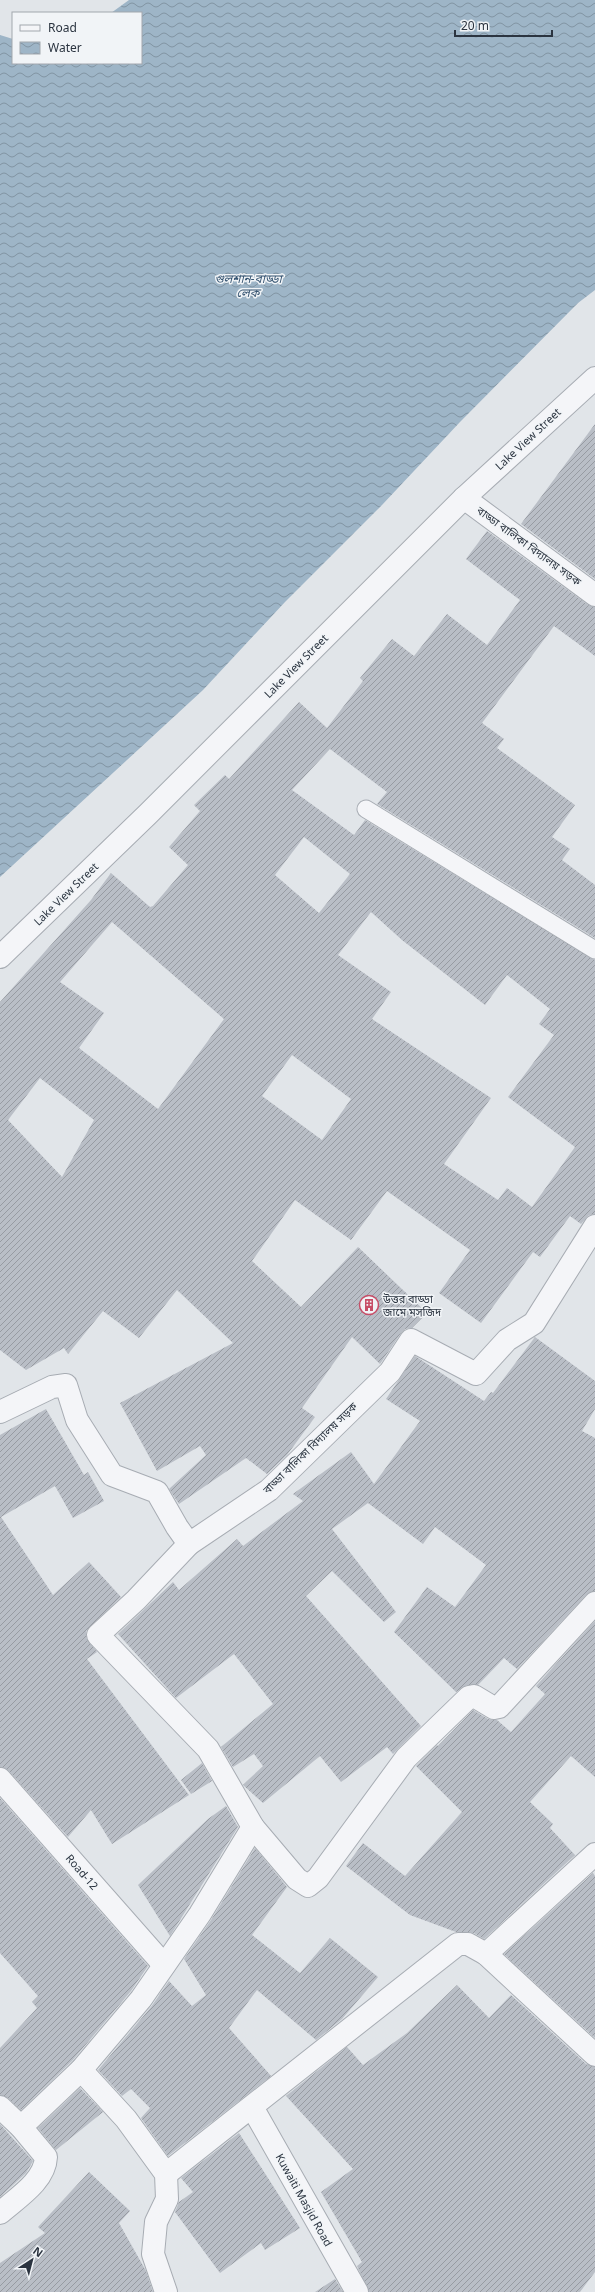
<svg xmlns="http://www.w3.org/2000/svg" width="595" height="2292" viewBox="0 0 595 2292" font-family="'Noto Sans','Noto Sans Bengali',sans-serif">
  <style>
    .water { fill: url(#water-waves) }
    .building { fill: url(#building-hatch); fill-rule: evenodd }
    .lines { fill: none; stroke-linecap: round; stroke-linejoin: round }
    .lane-casing { stroke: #a7acb3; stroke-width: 19 }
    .street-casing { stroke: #a7acb3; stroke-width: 24 }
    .lane { stroke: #f4f5f8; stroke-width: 17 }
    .street { stroke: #f4f5f8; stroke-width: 22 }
    .labels { text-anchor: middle; stroke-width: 3; stroke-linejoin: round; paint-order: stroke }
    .street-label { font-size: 11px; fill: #2b3440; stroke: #f1f4f7 }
    .poi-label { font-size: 11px; fill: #2b3440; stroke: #f1f4f7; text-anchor: start }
    .water-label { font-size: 12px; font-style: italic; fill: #375572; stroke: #f1f4f7 }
  </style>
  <defs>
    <pattern id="water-waves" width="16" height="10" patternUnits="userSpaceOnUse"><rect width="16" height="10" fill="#9eb5c7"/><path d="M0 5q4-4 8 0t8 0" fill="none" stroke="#8194a3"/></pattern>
    <pattern id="building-hatch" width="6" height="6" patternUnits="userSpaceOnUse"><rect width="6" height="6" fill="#b9bec6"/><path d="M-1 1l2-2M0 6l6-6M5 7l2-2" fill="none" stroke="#979ba2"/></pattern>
  </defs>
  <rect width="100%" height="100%" fill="#e1e5e9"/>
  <!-- water -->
  <path class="water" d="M 129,0 L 595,0 L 595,290 L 578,303 L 460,422 L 382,505 L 285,602 L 203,690 L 0,877 L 0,35 L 13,39 L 13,63 L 141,63 L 141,13 L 111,13 Z"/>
  <!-- building -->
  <g class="building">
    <path d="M 595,424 L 595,579 L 521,524 Z"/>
    <path d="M 487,531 L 588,605 L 595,607 L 595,656 L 554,626 L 482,723 L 504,739 L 497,748 L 575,805 L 552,837 L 570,849 L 562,860 L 595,885 L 595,938 L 377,804 L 387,792 L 330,749 L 292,790 L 354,835 L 365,820 L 595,960 L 595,1214 L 589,1215 L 581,1224 L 570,1216 L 540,1257 L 533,1252 L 481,1323 L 439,1293 L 470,1250 L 387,1191 L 351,1240 L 295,1200 L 252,1261 L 301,1307 L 358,1247 L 427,1313 L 412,1328 L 405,1329 L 401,1333 L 380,1364 L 352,1337 L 302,1408 L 315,1417 L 287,1455 L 267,1474 L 246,1458 L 179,1504 L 169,1489 L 206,1455 L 200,1446 L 157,1471 L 120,1403 L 233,1343 L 177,1290 L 139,1338 L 103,1311 L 68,1354 L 64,1348 L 26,1370 L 0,1350 L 0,1002 L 91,900 L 111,873 L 150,907 L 153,906 L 188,865 L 169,847 L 200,811 L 194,805 L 225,775 L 229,779 L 299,702 L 327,728 L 363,681 L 360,678 L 392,639 L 414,656 L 447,614 L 487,645 L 520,600 L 466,559 ZM 304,837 L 350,874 L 319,913 L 275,875 ZM 371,912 L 402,940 L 485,1005 L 507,975 L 550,1009 L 539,1024 L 554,1035 L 508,1097 L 575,1147 L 532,1207 L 507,1188 L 498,1200 L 444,1164 L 491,1098 L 372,1019 L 391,992 L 338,955 ZM 112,922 L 224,1019 L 158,1109 L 79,1048 L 104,1013 L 60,982 ZM 292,1055 L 351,1099 L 322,1140 L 262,1096 ZM 40,1078 L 94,1120 L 62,1177 L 8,1120 Z"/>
    <path d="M 535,1337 L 595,1381 L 595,1409 L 582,1431 L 595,1438 L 595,1591 L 586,1595 L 517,1669 L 504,1658 L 478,1685 L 467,1685 L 456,1692 L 394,1632 L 427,1587 L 455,1607 L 486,1565 L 435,1527 L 423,1544 L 368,1503 L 332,1529 L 396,1612 L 384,1622 L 332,1571 L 306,1596 L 421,1726 L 393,1754 L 387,1747 L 341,1782 L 320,1756 L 263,1803 L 243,1785 L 263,1766 L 254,1754 L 233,1767 L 221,1747 L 273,1704 L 234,1654 L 176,1698 L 118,1634 L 116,1636 L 173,1582 L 179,1590 L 237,1539 L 243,1546 L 303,1501 L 293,1494 L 351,1452 L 374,1484 L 420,1421 L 386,1399 L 415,1356 L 484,1401 L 491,1392 L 493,1393 Z"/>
    <path d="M 46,1409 L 84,1475 L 88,1472 L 104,1501 L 73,1518 L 55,1486 L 1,1517 L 53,1595 L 89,1562 L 121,1597 L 86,1631 L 86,1638 L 97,1652 L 87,1659 L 189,1795 L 112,1844 L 91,1810 L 68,1837 L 9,1771 L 0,1767 L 0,1435 Z"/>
    <path d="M 595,1621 L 595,1777 L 571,1756 L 530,1802 L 553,1824 L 550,1828 L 575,1855 L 484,1939 L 474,1933 L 456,1932 L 410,1915 L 346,1866 L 363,1843 L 405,1876 L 462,1812 L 416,1766 L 437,1745 L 438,1746 L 473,1710 L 488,1719 L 497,1720 L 511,1732 L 545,1694 L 536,1686 Z"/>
    <path d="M 202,1763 L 212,1781 L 191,1794 L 181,1780 Z"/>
    <path d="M 0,1798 L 148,1966 L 131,1991 L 72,2061 L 21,2110 L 8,2098 L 0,2095 L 0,2048 L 37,2008 L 32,2002 L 38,1996 L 0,1953 Z"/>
    <path d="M 226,1806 L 238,1827 L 170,1936 L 138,1885 L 208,1819 Z"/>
    <path d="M 255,1848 L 287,1887 L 252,1935 L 300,1973 L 330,1938 L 378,1977 L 342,2019 L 316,2040 L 257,1990 L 229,2028 L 271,2076 L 168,2156 L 141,2118 L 150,2108 L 131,2089 L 122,2096 L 98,2070 L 151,2007 L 169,1981 L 192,2006 L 206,1995 L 184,1959 L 211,1920 Z"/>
    <path d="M 593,1873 L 595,1876 L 595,2038 L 504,1954 Z"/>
    <path d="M 457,1985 L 489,2018 L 511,1995 L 586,2064 L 595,2067 L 595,2272 L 580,2292 L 369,2292 L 357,2266 L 362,2262 L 321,2192 L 353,2169 L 286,2096 L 347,2047 L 363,2065 L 407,2033 Z"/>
    <path d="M 80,2088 L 103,2112 L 56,2150 L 38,2128 Z"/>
    <path d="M 0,2124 L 33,2161 L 26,2173 L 0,2197 Z"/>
    <path d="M 239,2133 L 300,2228 L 265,2250 L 261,2243 L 220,2273 L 175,2212 L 179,2202 L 193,2192 L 181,2178 Z"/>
    <path d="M 89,2172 L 130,2211 L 119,2223 L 146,2271 L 153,2292 L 0,2292 L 0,2263 L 45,2233 L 38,2227 Z"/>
    <path d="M 335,2279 L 343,2292 L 315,2292 Z"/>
  </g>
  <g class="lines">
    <defs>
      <path id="lane" d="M 366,809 L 595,950"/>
      <g id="street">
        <path d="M 464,498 L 595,595"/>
        <path d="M 0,957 L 148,814 L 464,498 L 595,378"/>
        <path d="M 0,1412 L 52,1387 L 66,1385 L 77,1420 L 112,1475 L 157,1492 L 177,1527 L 189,1544 L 269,1490 L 390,1372 L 411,1340 L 476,1374 L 507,1340 L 534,1323 L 595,1226"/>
        <path d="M 189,1544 L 136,1600 L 98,1635 L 208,1749 L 253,1827 L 297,1879 L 308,1886 L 318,1878 L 406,1758 L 469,1697 L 474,1696 L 494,1708 L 499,1707 L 595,1603"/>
        <path d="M 0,1779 L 164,1965"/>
        <path d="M 486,1954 L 595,1854"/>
        <path d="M 81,2070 L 126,2119 L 166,2174 L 167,2199 L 156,2222 L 153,2254 L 166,2292"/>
        <path d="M 0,2107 L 21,2127 L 46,2157 C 45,2181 17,2198 0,2213"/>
        <path d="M 252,2107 L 357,2292"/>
        <path d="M 21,2127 L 81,2070 L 141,1999 L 200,1914 L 253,1827"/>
        <path d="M 166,2174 L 458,1944 L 468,1944 L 486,1954 L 595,2055"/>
      </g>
    </defs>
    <!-- lane casing -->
    <use href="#lane" class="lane-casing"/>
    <!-- street casing -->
    <use href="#street" class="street-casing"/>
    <!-- lane -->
    <use href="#lane" class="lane"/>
    <!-- street -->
    <use href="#street" class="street"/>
  </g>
  <!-- icons -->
  <defs>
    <symbol id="building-ring" viewBox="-11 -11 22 22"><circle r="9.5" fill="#f1f4f7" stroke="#c74e67" stroke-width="1.5"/><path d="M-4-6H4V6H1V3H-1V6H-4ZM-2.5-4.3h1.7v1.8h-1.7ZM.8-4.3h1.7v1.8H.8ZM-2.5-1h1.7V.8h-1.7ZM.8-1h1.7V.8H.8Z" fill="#c74e67"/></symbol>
  </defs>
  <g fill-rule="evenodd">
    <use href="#building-ring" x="358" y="1294" width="22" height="22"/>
  </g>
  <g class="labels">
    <!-- street labels -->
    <g class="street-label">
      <text transform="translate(528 439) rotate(-43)" y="4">Lake View Street</text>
      <text transform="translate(529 546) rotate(36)" y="4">বাড্ডা বালিকা বিদ্যালয় সড়ক</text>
      <text transform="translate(296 666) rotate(-45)" y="4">Lake View Street</text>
      <text transform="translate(66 894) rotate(-44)" y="4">Lake View Street</text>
      <text transform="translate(310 1448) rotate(-44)" y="4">বাড্ডা বালিকা বিদ্যালয় সড়ক</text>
      <text transform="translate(82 1872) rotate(49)" y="4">Road-12</text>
      <text transform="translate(304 2200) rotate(61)" y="4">Kuwaiti Masjid Road</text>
    </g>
    <!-- poi labels -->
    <g class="poi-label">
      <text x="383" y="1303">উত্তর বাড্ডা<tspan x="383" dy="13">জামে মসজিদ</tspan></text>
    </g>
    <!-- water labels -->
    <g class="water-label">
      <text x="248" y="283">গুলশান-বাড্ডা<tspan x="248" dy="14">লেক</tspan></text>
    </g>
  </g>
  <!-- legend -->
  <rect x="12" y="12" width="130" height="52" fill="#f1f4f7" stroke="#a2a7ae"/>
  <rect x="20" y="25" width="20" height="6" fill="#f4f5f8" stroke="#a2a7ae"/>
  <text x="48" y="32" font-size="12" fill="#2b3440">Road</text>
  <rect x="20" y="42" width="20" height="12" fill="url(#water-waves)" stroke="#a2a7ae"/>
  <text x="48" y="52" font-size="12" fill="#2b3440">Water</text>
  <!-- north arrow -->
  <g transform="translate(32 2260) rotate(36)" stroke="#f1f4f7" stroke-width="3" paint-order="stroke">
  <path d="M0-3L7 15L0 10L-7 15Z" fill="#2b3440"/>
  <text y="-6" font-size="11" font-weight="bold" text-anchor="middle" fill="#2b3440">N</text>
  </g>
  <!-- scale -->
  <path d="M455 30v6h97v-6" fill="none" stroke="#2b3440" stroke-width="2"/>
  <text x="461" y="30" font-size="12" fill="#2b3440" stroke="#f1f4f7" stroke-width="3" paint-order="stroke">20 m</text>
</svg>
